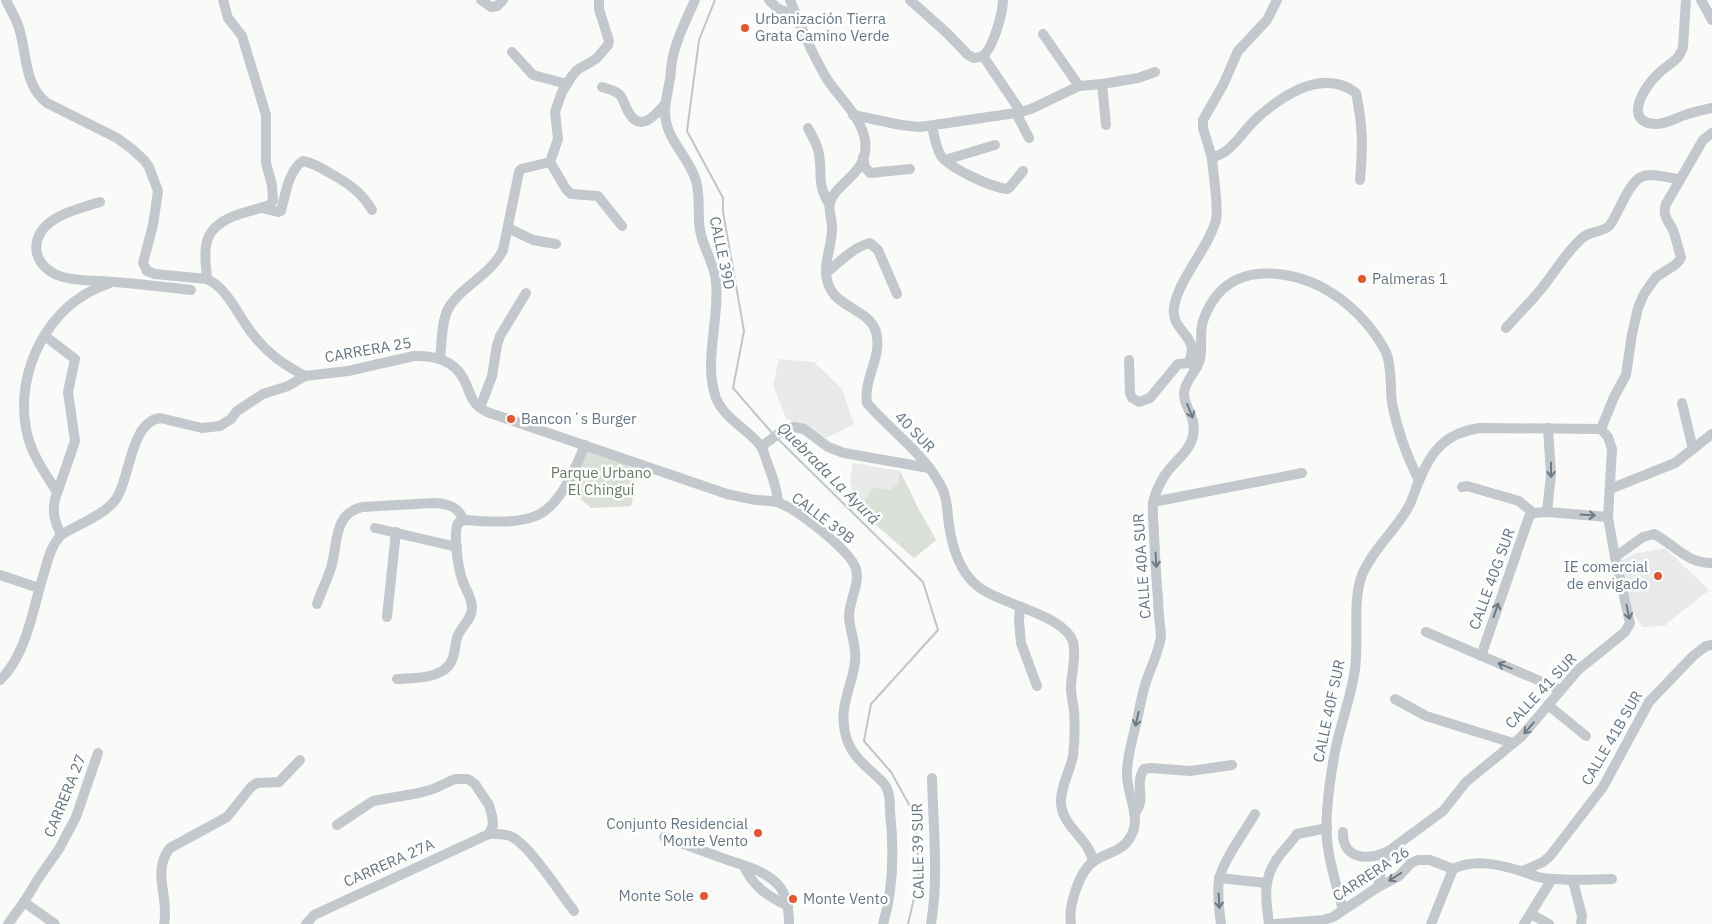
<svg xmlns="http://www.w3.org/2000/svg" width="1712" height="924" viewBox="0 0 1712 924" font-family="'IBM Plex Sans',sans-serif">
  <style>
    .built { fill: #e8e9e9 }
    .green { fill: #dadfd7 }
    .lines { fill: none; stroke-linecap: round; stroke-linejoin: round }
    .stream { stroke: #bbc7cb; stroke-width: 2 }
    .minor { stroke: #c3c8cc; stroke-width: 10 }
    .oneway { stroke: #6a7a87 }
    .poi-dot { fill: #e4572e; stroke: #fff; stroke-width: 2 }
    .labels { text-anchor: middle; stroke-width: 5; stroke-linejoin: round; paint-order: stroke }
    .poi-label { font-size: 15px; fill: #657683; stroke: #fff; text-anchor: start }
    .street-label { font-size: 15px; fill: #657683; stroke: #fff }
    .park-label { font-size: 15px; fill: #687a64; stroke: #fff }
    .water-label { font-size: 16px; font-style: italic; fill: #60757c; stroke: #fff }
  </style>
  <rect width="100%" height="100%" fill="#fafaf8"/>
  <!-- built -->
  <g class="built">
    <path d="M 779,359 L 814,362 L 842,389 L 854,424 L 826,438 L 786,418 L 773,385 Z"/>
    <path d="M 853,463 L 900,471 L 918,508 L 936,540 L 914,558 L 858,509 L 850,483 Z"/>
    <path d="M 1665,548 L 1709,590 L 1664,626 L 1642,627 L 1632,611 L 1618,562 L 1634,554 Z"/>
  </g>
  <!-- green -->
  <g class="green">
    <path d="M 588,449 L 640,467 L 631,506 L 591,508 L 568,488 Z"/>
    <path d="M 900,471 L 918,508 L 936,540 L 914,558 L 858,509 L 875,487 L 890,490 L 898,484 Z"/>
  </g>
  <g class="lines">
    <!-- stream -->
    <g class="stream">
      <path d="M 715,0 L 699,40 L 687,131 L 723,198 L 723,212 L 744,331 L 733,388 L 773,434"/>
      <path d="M 778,439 L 923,582 L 938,630 L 871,704 L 864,741 L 891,772 L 916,817 L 919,877 L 908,924"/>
    </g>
    <!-- minor -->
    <g class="minor">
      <path d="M 6,0 C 10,9 16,18 19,28 C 27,53 24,86 47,103 L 117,138 L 132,149 L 144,160 L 149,167 L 158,191 L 153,225 L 143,263 L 147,271 L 155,274 L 207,279 C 227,288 238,315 251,332 C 268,354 281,363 305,376"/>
      <path d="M 481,0 L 491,7 L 497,6 L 503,0"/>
      <path d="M 695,0 C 686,20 676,40 672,61 C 671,67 671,73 670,79 C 668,91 665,102 665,113 C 666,141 689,156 696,181 C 701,197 697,214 700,230 C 703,248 714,263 716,281 C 720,318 703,363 716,398 C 724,418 747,429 760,445 C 764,450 765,457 767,462 C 772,476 777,487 778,502"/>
      <path d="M 769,0 L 777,8 L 797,17"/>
      <path d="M 790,0 C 801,27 812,54 827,79 C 839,98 861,116 865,140 C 870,174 835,182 830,203 C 828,211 832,219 832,226 C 833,241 826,255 826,271 C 826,309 868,305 876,332 C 883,356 863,379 867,403 C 890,430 926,455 942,488 C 948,499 947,513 949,525 C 952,545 959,569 974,583 C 996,605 1064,613 1073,642 C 1077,656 1071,674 1071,688 C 1071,695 1073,703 1074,710 C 1075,726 1075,740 1073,756 C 1070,771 1060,788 1061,803 C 1062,827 1090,839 1093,862"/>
      <path d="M 910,0 L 948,34 L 968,55 L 974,58 C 977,58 979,57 982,56 C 993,50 1003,12 1003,0"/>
      <path d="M 1277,0 L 1267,20 L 1238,51 L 1223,85 L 1203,120 L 1203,128 L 1212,158 C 1217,156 1222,154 1226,151 C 1238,142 1246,128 1257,118 C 1283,95 1323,68 1356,93 C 1363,127 1363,146 1360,180"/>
      <path d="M 1686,0 L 1683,47 C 1682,51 1680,54 1678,57 C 1672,64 1663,68 1657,75 C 1644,87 1622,123 1656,124 C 1667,124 1675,118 1685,115 C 1694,112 1703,110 1712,108"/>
      <path d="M 1701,0 L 1712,20"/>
      <path d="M 1043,34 L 1079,86"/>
      <path d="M 512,52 L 533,75 L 567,84"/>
      <path d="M 983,56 L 1021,112 L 1031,109 L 1079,86 L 1102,84 L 1138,78 L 1155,72"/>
      <path d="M 1102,84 L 1106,125"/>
      <path d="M 602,87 C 608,89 615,90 620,95 C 624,100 625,107 629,113 C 641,133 655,115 665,104"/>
      <path d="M 1021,112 L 1016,113 L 1029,138"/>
      <path d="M 853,115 L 901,125 L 920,127 L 1016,113"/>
      <path d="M 932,126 C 934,136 936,147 941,156 C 951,169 991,187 1007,189 L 1010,187 L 1023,171"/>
      <path d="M 808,128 C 812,136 818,145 819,154 C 823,177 816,181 829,204"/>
      <path d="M 863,157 L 865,167 L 870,173 L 910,169"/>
      <path d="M 945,160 L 995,145"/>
      <path d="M 550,162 L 566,189 L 571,194 L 598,196 L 622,226"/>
      <path d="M 100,202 C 78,209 43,216 37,241 C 34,255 41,266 53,273 C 68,282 97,280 114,282 C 139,284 165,287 191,290"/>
      <path d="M 262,208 L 278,212 L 281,211 C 285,196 289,169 303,161 C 312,163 320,167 328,172 C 346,182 361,191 372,210"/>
      <path d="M 508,228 L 533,240 L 556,244"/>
      <path d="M 826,273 C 839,263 853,247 870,243 L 878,250 L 897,294"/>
      <path d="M 207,279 C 206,266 203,248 209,236 C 219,215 251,212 270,205 L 273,201 L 272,185 L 266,163 L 266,115 L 242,36 L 228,18 L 223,0"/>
      <path d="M 1506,328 C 1518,314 1531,302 1542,288 C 1555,272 1565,254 1580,240 C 1590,229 1602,234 1610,225 C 1619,212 1628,184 1641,177 C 1651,172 1668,178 1679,179"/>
      <path d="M 45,336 L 75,359 L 68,392 L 75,441 L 55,499 C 52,513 55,522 61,535"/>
      <path d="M 440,358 C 442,343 441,323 448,309 C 460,287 491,275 503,250 L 519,172 L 521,169 L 550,162 L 558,139 L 555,112 L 562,92 L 572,76 L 577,70 L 596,59 L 608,45 L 609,41 L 599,9 L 599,0"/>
      <path d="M 1129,360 L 1130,393 L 1132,398 L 1139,402 L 1150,398 L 1178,364 L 1189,363"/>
      <path d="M 1197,367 L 1189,363 C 1190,359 1192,353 1192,348 C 1189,332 1171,327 1174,307 C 1179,278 1208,249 1216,220 C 1219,208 1213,174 1212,158"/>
      <path d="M 1682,403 L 1693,449"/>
      <path d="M 479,407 L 483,400 L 492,376 L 497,345 L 500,336 L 526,293"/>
      <path d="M 1601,429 L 1614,397 L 1626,375 L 1632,334 L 1638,308 L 1644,294 L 1656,277 L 1675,265 L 1679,261 L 1681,257 C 1678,248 1676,238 1673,230 C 1668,220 1662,216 1666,204 L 1703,140 L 1712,133"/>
      <path d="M 762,446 L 785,429 L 794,427 L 804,429 L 828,447 L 844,453 L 929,468"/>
      <path d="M 1462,487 L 1467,486 L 1519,501 L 1533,513"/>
      <path d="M 1610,489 L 1675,463 L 1712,434"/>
      <path d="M 57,492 C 49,479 38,464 32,449 C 10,395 35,325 84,295 C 93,289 103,286 112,282"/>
      <path d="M 1153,502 L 1302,473"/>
      <path d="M 1547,512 L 1551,474 L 1548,428"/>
      <path d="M 1533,513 L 1547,512 L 1608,517"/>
      <path d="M 375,528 L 457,547"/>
      <path d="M 1615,557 L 1643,537 L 1654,534 C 1675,545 1686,563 1712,563"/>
      <path d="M 0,575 L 39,588"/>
      <path d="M 317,604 C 321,592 327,580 331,568 C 338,544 333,514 362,507 L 434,503 C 449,504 457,506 464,520"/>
      <path d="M 1020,607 L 1019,621 L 1021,643 L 1037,686"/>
      <path d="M 387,617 L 396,532"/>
      <path d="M 1426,632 L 1561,690"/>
      <path d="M 1481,656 L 1529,517 L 1533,513"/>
      <path d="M 397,679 C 415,678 444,679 452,660 C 455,653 455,645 457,638 C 460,627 472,620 472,608 C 472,597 465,589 462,579 C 458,567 453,533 458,523 L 464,520 C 487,521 516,525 538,515 C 561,504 576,467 585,445"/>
      <path d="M 0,680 C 27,655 33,607 44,573 C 48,559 51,546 61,535 C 77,525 106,514 116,499 C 130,480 130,422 160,418 L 202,428 L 220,426 L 231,419 L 237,411 L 263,394 L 288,386 L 305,376 L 348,371 L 414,356 C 437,355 457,361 466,384 C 472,398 472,404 487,412 L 727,494 C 737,496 747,499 757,500 C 764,501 772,500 779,503 C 797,509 851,551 856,569 C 860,585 849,600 849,617 C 850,632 857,646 855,662 C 852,687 839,705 845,732 C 848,749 859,761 872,772 C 876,776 882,780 885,785 C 890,792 890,803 890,811 C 894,849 894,888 883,924"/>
      <path d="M 1395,699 L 1426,716 L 1513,743"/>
      <path d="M 1548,705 L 1586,736"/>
      <path d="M 1134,814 C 1148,799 1133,786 1144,769 L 1151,768 L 1190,771 L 1232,765"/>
      <path d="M 337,825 L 373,801 L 419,793 L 433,789 L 455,779 L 468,779 L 475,784 L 489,805 L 492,816 L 493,825 L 489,834"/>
      <path d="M 1343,832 C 1342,862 1373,861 1392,849"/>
      <path d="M 664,837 C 684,844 703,851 722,858 C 741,865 767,870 780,887 C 788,898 789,912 789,924"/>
      <path d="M 744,866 C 752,886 769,897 788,906"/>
      <path d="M 1523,871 L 1543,862 L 1550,856 L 1603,787 L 1649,702 L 1693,656 L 1706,646 L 1712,645"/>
      <path d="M 1219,878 L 1266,883"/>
      <path d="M 1573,881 L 1582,916 L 1581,924"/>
      <path d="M 1378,887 L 1382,866 L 1385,859 L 1394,847 L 1443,811 L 1466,782 L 1521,737 L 1578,670 L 1625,632 L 1630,623 L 1615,557 L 1608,517 L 1612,449 L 1608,437 L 1601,429"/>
      <path d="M 24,902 L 55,924"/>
      <path d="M 1343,910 C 1337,887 1329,863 1327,840 C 1325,816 1330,780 1334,757 C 1339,727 1351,699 1355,669 C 1359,640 1352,601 1362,575 C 1373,549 1396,530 1409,506 C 1413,498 1415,490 1419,481 C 1431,451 1445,433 1480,428 L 1601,429"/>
      <path d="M 1531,914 L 1549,924"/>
      <path d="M 8,924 L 24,902 L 38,879 L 59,849 L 76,817 L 98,753"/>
      <path d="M 164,924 C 170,898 151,872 170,848 L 227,817 L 251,787 L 257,783 L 279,782 L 300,760"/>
      <path d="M 306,924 L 314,915 L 489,834 C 496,834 505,833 512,837 C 530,846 560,893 574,911"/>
      <path d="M 931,924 C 939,876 933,826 932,778"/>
      <path d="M 1071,924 C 1068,907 1079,871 1094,861 C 1107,852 1123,852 1131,836 C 1142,817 1126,793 1127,773 C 1127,755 1133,738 1137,720 C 1140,707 1142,693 1147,679 C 1152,664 1159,652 1161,636 C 1160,623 1158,611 1158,598 C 1156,577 1155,555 1154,534 C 1154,523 1151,509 1154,499 C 1156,491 1160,483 1165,475 C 1174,461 1189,453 1193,436 C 1197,415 1183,407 1184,393 C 1185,380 1197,371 1200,359 C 1203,346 1199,333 1203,321 C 1218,278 1250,268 1291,276 C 1332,285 1367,316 1386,352 C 1392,367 1390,386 1392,403 C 1398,433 1406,453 1419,481"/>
      <path d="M 1221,924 C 1219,910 1217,895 1219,880 C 1222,862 1245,831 1255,814"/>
      <path d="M 1269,924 C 1266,900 1262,880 1277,859 C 1283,850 1291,843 1297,834 L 1327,828"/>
      <path d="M 1275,924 L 1323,920 L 1333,917 L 1378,887 L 1399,876 L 1411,863 L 1418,860 L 1430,860 L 1453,869"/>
      <path d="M 1431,924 L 1453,869 C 1474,859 1498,864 1521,871 C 1528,873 1534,877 1543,878 C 1566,881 1589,880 1612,879"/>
      <path d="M 1524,924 L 1552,879"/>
    </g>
  </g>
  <!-- one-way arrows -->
  <defs><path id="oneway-shaft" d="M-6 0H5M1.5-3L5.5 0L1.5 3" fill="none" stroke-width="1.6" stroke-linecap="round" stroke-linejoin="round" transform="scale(1.25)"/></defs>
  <g class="oneway">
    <use href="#oneway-shaft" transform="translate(1190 411) rotate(68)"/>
    <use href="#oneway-shaft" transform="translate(1551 470) rotate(90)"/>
    <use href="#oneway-shaft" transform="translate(1588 515) rotate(4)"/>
    <use href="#oneway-shaft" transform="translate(1156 560) rotate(87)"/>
    <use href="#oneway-shaft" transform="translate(1496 610) rotate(-70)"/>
    <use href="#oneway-shaft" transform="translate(1628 612) rotate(78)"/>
    <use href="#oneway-shaft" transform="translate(1505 666) rotate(-157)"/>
    <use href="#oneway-shaft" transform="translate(1137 719) rotate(103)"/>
    <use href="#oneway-shaft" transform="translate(1529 728) rotate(131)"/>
    <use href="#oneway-shaft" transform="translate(1395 877) rotate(147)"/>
    <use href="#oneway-shaft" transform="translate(1219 901) rotate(87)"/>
  </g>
  <!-- markers -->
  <g class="poi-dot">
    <circle cx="745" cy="28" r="5"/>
    <circle cx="1362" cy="279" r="5"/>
    <circle cx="511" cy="419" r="5"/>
    <circle cx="1658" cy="576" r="5"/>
    <circle cx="758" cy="833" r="5"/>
    <circle cx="704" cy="896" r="5"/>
    <circle cx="793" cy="899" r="5"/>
  </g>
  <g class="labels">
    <!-- poi labels -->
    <g class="poi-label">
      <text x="755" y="24">Urbanización Tierra<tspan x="755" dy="17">Grata Camino Verde</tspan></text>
      <text x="1372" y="284">Palmeras 1</text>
      <text x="521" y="424">Bancon´s Burger</text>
      <text x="1648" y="572" text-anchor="end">IE comercial<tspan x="1648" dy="17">de envigado</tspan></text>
      <text x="748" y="829" text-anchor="end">Conjunto Residencial<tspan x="748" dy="17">Monte Vento</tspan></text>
      <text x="694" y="901" text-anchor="end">Monte Sole</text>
      <text x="803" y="904">Monte Vento</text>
    </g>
    <!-- street labels -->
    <g class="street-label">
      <text transform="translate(722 253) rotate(78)" y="5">CALLE 39D</text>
      <text transform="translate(368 350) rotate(-10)" y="5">CARRERA 25</text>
      <text transform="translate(915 432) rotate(46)" y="5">40 SUR</text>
      <text transform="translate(823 518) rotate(37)" y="5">CALLE 39B</text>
      <text transform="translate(1142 566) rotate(-94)" y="5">CALLE 40A SUR</text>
      <text transform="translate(1492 579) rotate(-70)" y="5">CALLE 40G SUR</text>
      <text transform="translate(1541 691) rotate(-47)" y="5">CALLE 41 SUR</text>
      <text transform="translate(1329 711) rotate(-78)" y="5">CALLE 40F SUR</text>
      <text transform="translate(1612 738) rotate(-60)" y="5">CALLE 41B SUR</text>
      <text transform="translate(65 796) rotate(-68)" y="5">CARRERA 27</text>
      <text transform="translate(918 851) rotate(-91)" y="5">CALLE 39 SUR</text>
      <text transform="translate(389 863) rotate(-24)" y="5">CARRERA 27A</text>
      <text transform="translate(1371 874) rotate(-33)" y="5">CARRERA 26</text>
    </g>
    <!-- park labels -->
    <g class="park-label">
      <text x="601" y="478">Parque Urbano<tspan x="601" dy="17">El Chinguí</tspan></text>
    </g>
    <!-- water labels -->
    <g class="water-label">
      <text transform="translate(829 473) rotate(45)" y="6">Quebrada La Ayurá</text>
    </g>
  </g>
</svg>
